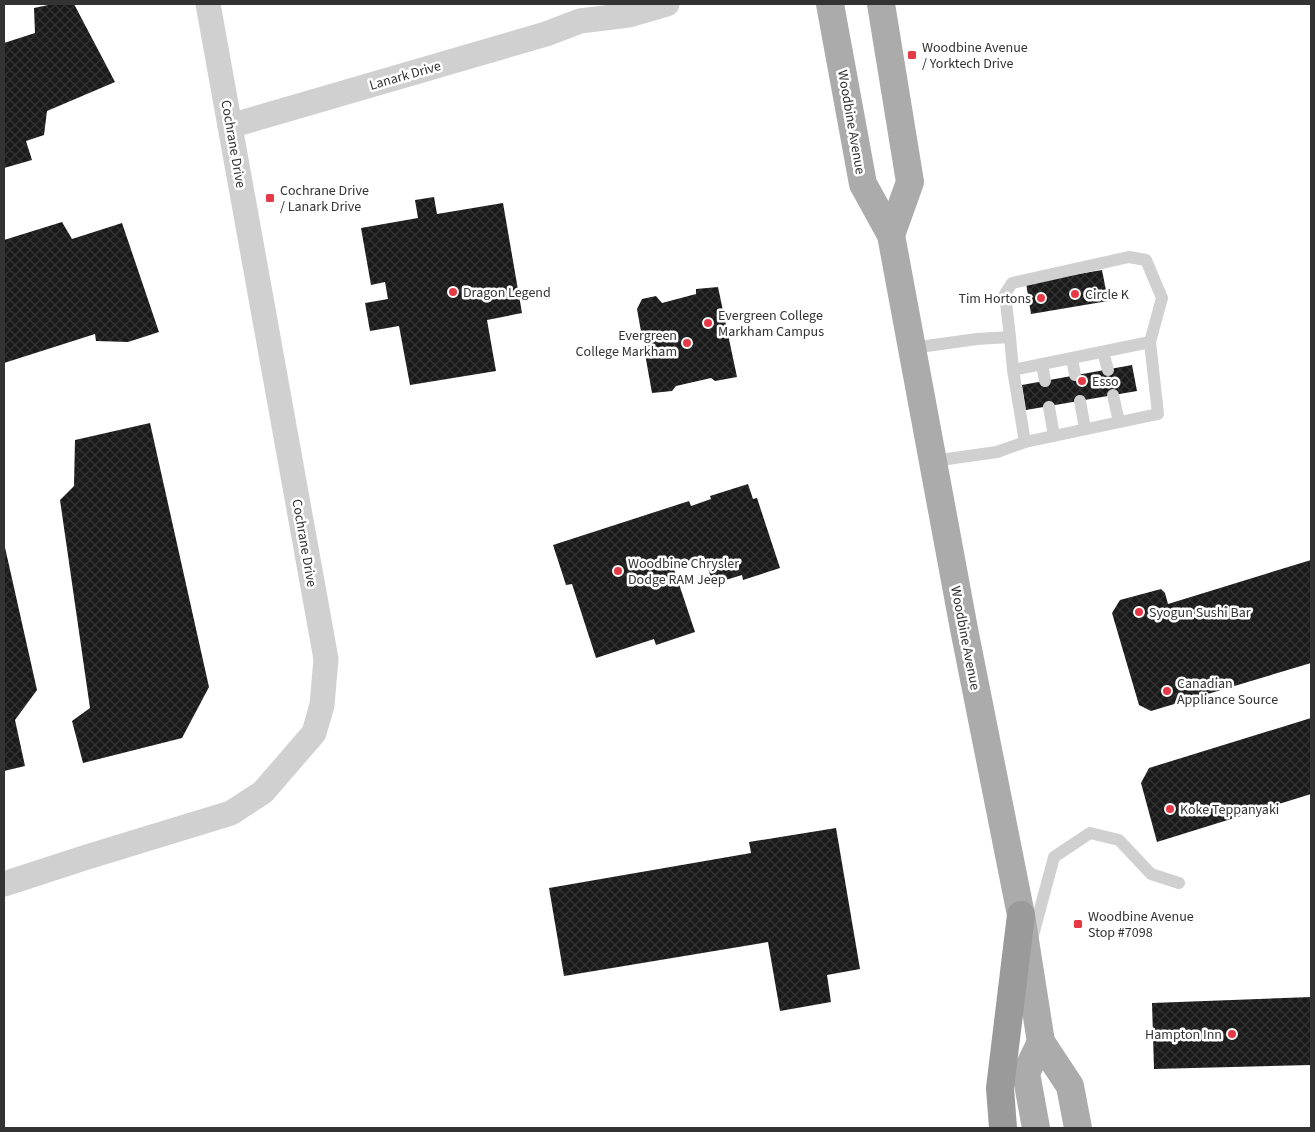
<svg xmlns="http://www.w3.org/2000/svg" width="1315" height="1132" viewBox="0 0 1315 1132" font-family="'Source Sans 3',sans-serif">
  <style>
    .building { fill: url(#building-cross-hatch) }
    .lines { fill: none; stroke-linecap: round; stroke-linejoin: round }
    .lane { stroke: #d0d0d0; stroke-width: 12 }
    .street { stroke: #d0d0d0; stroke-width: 25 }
    .primary { stroke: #ababab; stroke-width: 28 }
    .highway { stroke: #9a9a9a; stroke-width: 28 }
    .poi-dot { fill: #e63946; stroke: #fff; stroke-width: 2 }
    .labels { text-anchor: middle; stroke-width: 5; stroke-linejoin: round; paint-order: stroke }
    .poi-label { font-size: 14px; fill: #333; stroke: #fff; text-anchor: start }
    .street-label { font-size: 14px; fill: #333; stroke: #fff }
  </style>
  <defs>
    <pattern id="building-cross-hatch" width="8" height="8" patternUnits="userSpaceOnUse" patternTransform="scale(1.25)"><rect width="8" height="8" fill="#1a1a1a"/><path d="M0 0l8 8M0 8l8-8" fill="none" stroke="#333"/></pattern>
  </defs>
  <rect width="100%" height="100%" fill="#fff"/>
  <!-- building -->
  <g class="building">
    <path d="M 53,4 L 74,4 L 115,82 L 47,111 L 44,135 L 26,141 L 32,160 L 4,168 L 4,43 L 35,33 L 34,8 Z"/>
    <path d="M 434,197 L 437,214 L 503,203 L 522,313 L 487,320 L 496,371 L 410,385 L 399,326 L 370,331 L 365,303 L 388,299 L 385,282 L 371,285 L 361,228 L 418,218 L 415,200 Z"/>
    <path d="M 62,222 L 72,239 L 122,223 L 159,332 L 128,342 L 96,341 L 95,334 L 4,363 L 4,240 Z"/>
    <path d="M 1102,270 L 1108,301 L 1031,314 L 1026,283 Z"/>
    <path d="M 718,287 L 737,377 L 715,381 L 711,378 L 676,386 L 672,391 L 652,393 L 637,309 L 642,299 L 656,296 L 662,303 L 696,294 L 696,289 Z"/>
    <path d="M 1132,365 L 1137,391 L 1026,410 L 1022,385 Z"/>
    <path d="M 150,423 L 209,687 L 182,738 L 83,763 L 72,721 L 90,708 L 60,500 L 74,486 L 75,440 Z"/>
    <path d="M 748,484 L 753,499 L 757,498 L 780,568 L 743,580 L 742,575 L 713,584 L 704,556 L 673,566 L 695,632 L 656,645 L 654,639 L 596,658 L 572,584 L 566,585 L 553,545 L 689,501 L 691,506 L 711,499 L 710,496 Z"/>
    <path d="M 4,543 L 37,690 L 15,720 L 25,766 L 4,771 Z"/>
    <path d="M 1311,560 L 1311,663 L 1151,711 L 1139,705 L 1112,613 L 1120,600 L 1161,589 L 1165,593 L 1168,604 Z"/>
    <path d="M 1311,718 L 1311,794 L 1157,842 L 1141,783 L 1149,768 Z"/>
    <path d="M 836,828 L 860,969 L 827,975 L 831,1002 L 780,1011 L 768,942 L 564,976 L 549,888 L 751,853 L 749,842 Z"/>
    <path d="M 1311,997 L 1311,1065 L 1154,1069 L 1152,1003 Z"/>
  </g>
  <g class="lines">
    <!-- lane -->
    <g class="lane">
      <path d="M 1010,337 L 1005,294 L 1012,283 L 1129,257 L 1146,260 L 1162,298 L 1150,342"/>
      <path d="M 912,348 L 977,339 L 1010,337 L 1013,370 L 1150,342 L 1158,414 L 1025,442 L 997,452 L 933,461"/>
      <path d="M 1103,352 L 1108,370"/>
      <path d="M 1072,359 L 1075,375"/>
      <path d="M 1042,364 L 1045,381"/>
      <path d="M 1013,370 L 1025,442"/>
      <path d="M 1113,395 L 1119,422"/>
      <path d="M 1080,401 L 1085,429"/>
      <path d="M 1049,407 L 1054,436"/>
      <path d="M 1032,939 L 1054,857 L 1090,833 L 1119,840 L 1151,874 L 1179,883"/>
    </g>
    <!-- street -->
    <g class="street">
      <path d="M 230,126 L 546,34 L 580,21 L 629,15 L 667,4"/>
      <path d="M 4,884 L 87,857 L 231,813 L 263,792 L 314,733 L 322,705 L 326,659 L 208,4"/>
    </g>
    <!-- primary -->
    <g class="primary">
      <path d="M 830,4 L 863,184 L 891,235 L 964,629 L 1021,915 L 1041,1042 L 1070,1086 L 1078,1128"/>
      <path d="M 881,4 L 910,182 L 891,235"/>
      <path d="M 1036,1128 L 1026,1073 L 1041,1042"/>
    </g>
    <!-- highway -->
    <path class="highway" d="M 1003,1128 L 1000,1088 L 1021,915"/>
  </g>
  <!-- markers -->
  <g class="poi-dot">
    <rect x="907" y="50" width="10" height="10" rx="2.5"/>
    <rect x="265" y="193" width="10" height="10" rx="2.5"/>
    <circle cx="453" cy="292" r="5"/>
    <circle cx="1075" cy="294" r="5"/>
    <circle cx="1041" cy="298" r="5"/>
    <circle cx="708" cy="323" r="5"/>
    <circle cx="687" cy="343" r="5"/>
    <circle cx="1082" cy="381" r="5"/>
    <circle cx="618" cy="571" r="5"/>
    <circle cx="1139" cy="612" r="5"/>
    <circle cx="1167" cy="691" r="5"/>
    <circle cx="1170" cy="809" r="5"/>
    <rect x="1073" y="919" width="10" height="10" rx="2.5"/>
    <circle cx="1232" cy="1034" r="5"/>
  </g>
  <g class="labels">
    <!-- poi labels -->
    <g class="poi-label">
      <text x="922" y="52">Woodbine Avenue<tspan x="922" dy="16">/ Yorktech Drive</tspan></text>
      <text x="280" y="195">Cochrane Drive<tspan x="280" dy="16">/ Lanark Drive</tspan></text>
      <text x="463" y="297">Dragon Legend</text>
      <text x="1085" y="299">Circle K</text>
      <text x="1031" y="303" text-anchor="end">Tim Hortons</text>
      <text x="718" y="320">Evergreen College<tspan x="718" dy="16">Markham Campus</tspan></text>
      <text x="677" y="340" text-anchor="end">Evergreen<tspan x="677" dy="16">College Markham</tspan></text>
      <text x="1092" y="386">Esso</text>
      <text x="628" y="568">Woodbine Chrysler<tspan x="628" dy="16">Dodge RAM Jeep</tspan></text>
      <text x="1149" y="617">Syogun Sushi Bar</text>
      <text x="1177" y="688">Canadian<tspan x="1177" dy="16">Appliance Source</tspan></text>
      <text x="1180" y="814">Koke Teppanyaki</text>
      <text x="1088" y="921">Woodbine Avenue<tspan x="1088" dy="16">Stop #7098</tspan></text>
      <text x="1222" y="1039" text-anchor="end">Hampton Inn</text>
    </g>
    <!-- street labels -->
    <g class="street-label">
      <text transform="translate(405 75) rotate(-16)" y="5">Lanark Drive</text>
      <text transform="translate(852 122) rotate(80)" y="5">Woodbine Avenue</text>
      <text transform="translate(234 144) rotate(80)" y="5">Cochrane Drive</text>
      <text transform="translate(305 543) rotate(80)" y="5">Cochrane Drive</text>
      <text transform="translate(966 638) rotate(79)" y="5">Woodbine Avenue</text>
    </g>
  </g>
  <!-- border -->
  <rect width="1315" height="1132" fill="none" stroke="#333333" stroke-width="10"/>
</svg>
